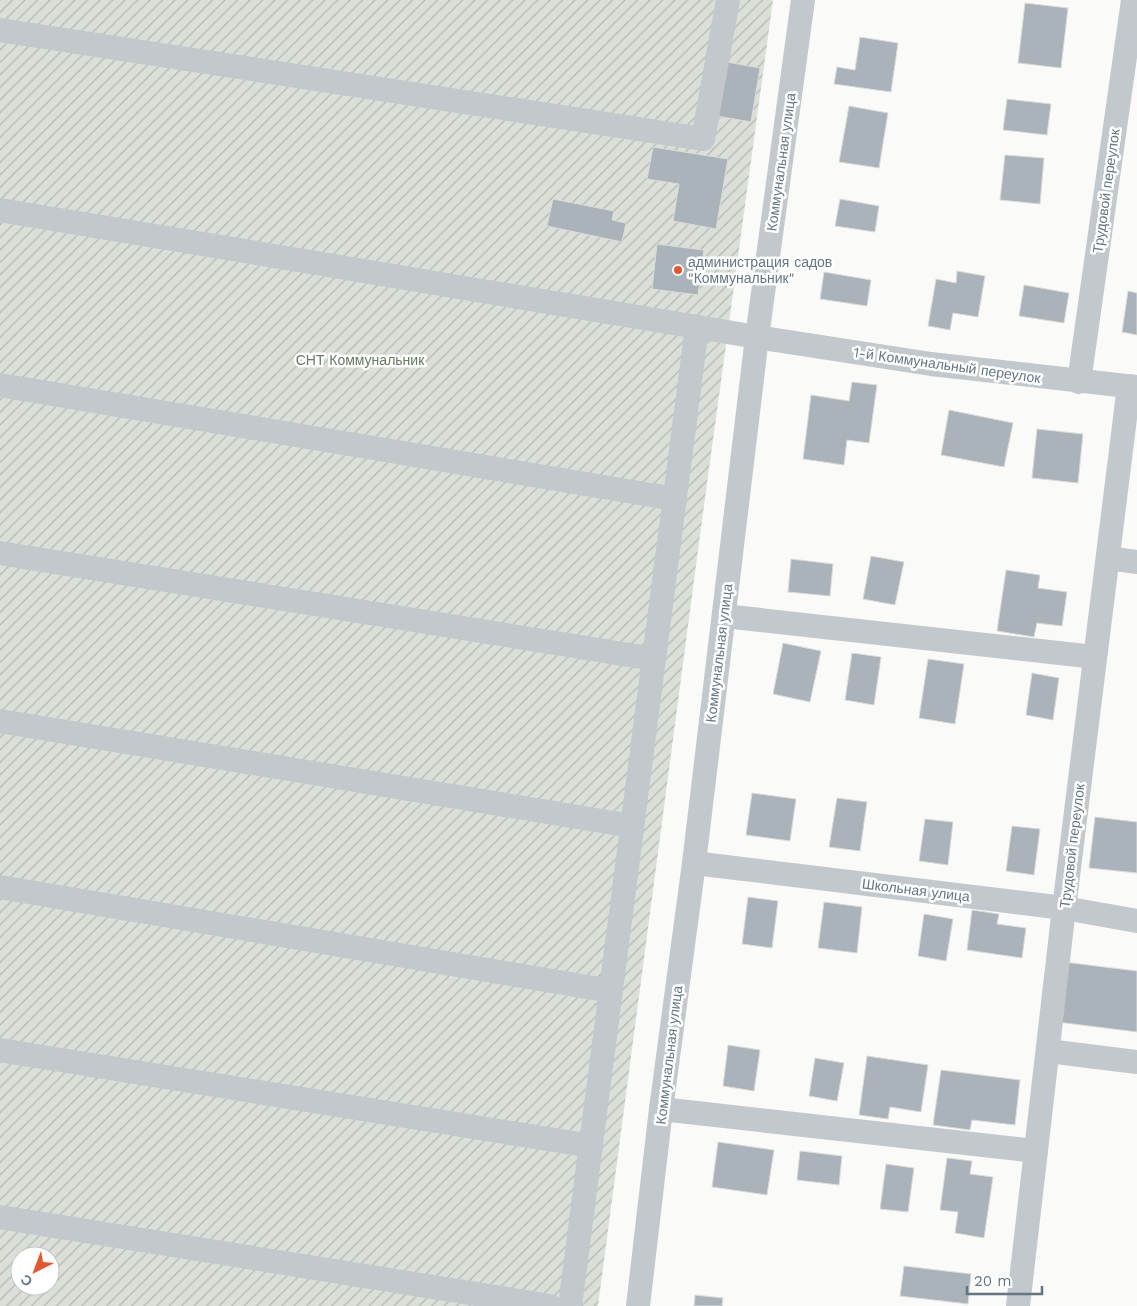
<svg xmlns="http://www.w3.org/2000/svg" width="1137" height="1306" viewBox="0 0 1137 1306" font-family="'Work Sans',sans-serif">
  <style>
    .garden { fill: url(#garden-furrows); fill-rule: evenodd }
    .building { fill: #aab3b9; stroke: #dcdcda }
    .lines { fill: none; stroke-linecap: round; stroke-linejoin: round }
    .minor { stroke: #c3c8cc; stroke-width: 24 }
    .poi-dot { fill: #e4572e; stroke: #fff; stroke-width: 2 }
    .labels { text-anchor: middle; stroke-width: 5; stroke-linejoin: round; paint-order: stroke }
    .street-label { font-size: 14px; fill: #657683; stroke: #fff }
    .poi-label { font-size: 14px; fill: #657683; stroke: #fff; text-anchor: start }
    .park-label { font-size: 14px; fill: #687a64; stroke: #fff }
  </style>
  <defs>
    <pattern id="garden-furrows" width="10" height="10" patternUnits="userSpaceOnUse" patternTransform="scale(1.25)"><rect width="10" height="10" fill="#dadfd7"/><path d="M-1 1l2-2M0 10L10 0M9 11l2-2" fill="none" stroke="#b4b9b4"/></pattern>
  </defs>
  <rect width="100%" height="100%" fill="#fafaf8"/>
  <!-- garden -->
  <path class="garden" d="M 0,0 L 773,0 L 700,535 L 598,1306 L 0,1306 ZM 20,1256 L 50,1256 L 50,1286 L 20,1286 Z"/>
  <!-- building -->
  <g class="building">
    <path d="M 1025,3 L 1068,8 L 1061,68 L 1018,63 Z"/>
    <path d="M 860,37 L 898,43 L 891,92 L 834,84 L 837,67 L 855,70 Z"/>
    <path d="M 727,62 L 760,68 L 751,122 L 717,116 Z"/>
    <path d="M 1007,99 L 1051,104 L 1047,135 L 1003,130 Z"/>
    <path d="M 849,106 L 888,113 L 879,168 L 839,162 Z"/>
    <path d="M 653,147 L 728,159 L 716,229 L 673,221 L 679,184 L 647,179 Z"/>
    <path d="M 1005,155 L 1044,158 L 1040,204 L 1000,200 Z"/>
    <path d="M 553,199 L 614,211 L 612,220 L 626,223 L 622,242 L 547,226 Z"/>
    <path d="M 840,199 L 879,206 L 875,232 L 835,226 Z"/>
    <path d="M 657,244 L 704,250 L 698,295 L 652,289 Z"/>
    <path d="M 957,271 L 985,276 L 978,317 L 953,313 L 950,330 L 928,326 L 936,279 L 956,283 Z"/>
    <path d="M 824,272 L 871,280 L 867,306 L 820,299 Z"/>
    <path d="M 1024,285 L 1069,293 L 1064,323 L 1019,316 Z"/>
    <path d="M 1128,291 L 1137,293 L 1137,335 L 1122,332 Z"/>
    <path d="M 852,382 L 877,385 L 869,443 L 847,440 L 844,465 L 803,459 L 811,395 L 849,401 Z"/>
    <path d="M 949,410 L 1013,423 L 1004,467 L 941,455 Z"/>
    <path d="M 1037,429 L 1083,434 L 1078,483 L 1032,478 Z"/>
    <path d="M 871,556 L 904,562 L 895,605 L 863,599 Z"/>
    <path d="M 791,559 L 833,564 L 830,596 L 788,592 Z"/>
    <path d="M 1006,570 L 1040,575 L 1038,588 L 1067,592 L 1062,626 L 1037,623 L 1034,637 L 997,631 Z"/>
    <path d="M 783,643 L 821,651 L 810,702 L 773,694 Z"/>
    <path d="M 852,653 L 881,657 L 874,705 L 845,700 Z"/>
    <path d="M 928,659 L 964,664 L 955,724 L 919,718 Z"/>
    <path d="M 1032,673 L 1059,678 L 1053,720 L 1026,715 Z"/>
    <path d="M 752,793 L 796,799 L 790,841 L 746,835 Z"/>
    <path d="M 837,798 L 867,802 L 860,851 L 829,847 Z"/>
    <path d="M 1095,817 L 1137,822 L 1137,873 L 1089,868 Z"/>
    <path d="M 925,819 L 953,822 L 948,865 L 919,861 Z"/>
    <path d="M 1012,826 L 1040,829 L 1034,875 L 1006,871 Z"/>
    <path d="M 748,897 L 778,901 L 772,948 L 742,944 Z"/>
    <path d="M 824,902 L 862,907 L 857,953 L 818,948 Z"/>
    <path d="M 972,910 L 999,914 L 997,924 L 1026,928 L 1022,958 L 967,950 Z"/>
    <path d="M 924,914 L 953,919 L 946,961 L 918,956 Z"/>
    <path d="M 1064,962 L 1137,971 L 1137,1032 L 1057,1022 Z"/>
    <path d="M 728,1045 L 760,1050 L 754,1091 L 723,1086 Z"/>
    <path d="M 867,1056 L 928,1065 L 921,1112 L 890,1107 L 888,1119 L 859,1115 Z"/>
    <path d="M 815,1058 L 844,1063 L 837,1101 L 809,1096 Z"/>
    <path d="M 941,1070 L 1020,1080 L 1015,1125 L 972,1120 L 970,1130 L 933,1125 Z"/>
    <path d="M 718,1142 L 774,1150 L 767,1195 L 712,1187 Z"/>
    <path d="M 800,1151 L 842,1156 L 839,1185 L 797,1180 Z"/>
    <path d="M 947,1158 L 972,1161 L 970,1174 L 993,1177 L 984,1238 L 955,1233 L 958,1212 L 940,1210 Z"/>
    <path d="M 886,1164 L 914,1168 L 908,1212 L 880,1209 Z"/>
    <path d="M 904,1266 L 971,1274 L 968,1304 L 900,1296 Z"/>
    <path d="M 695,1295 L 723,1298 L 722,1306 L 694,1306 Z"/>
  </g>
  <g class="lines">
    <!-- minor -->
    <g class="minor">
      <path d="M 0,30 L 703,139 L 728,0"/>
      <path d="M 0,210 L 757,337 L 931,364 L 1137,387"/>
      <path d="M 1079,382 L 1133,0"/>
      <path d="M 0,385 L 675,499"/>
      <path d="M 0,553 L 654,659"/>
      <path d="M 1108,558 L 1137,562"/>
      <path d="M 724,616 L 1095,657"/>
      <path d="M 0,721 L 632,826"/>
      <path d="M 694,863 L 1064,908 L 1137,921"/>
      <path d="M 0,887 L 611,991"/>
      <path d="M 0,1050 L 591,1146"/>
      <path d="M 1048,1051 L 1137,1062"/>
      <path d="M 661,1109 L 1036,1151"/>
      <path d="M 0,1217 L 550,1306"/>
      <path d="M 570,1306 L 697,327"/>
      <path d="M 638,1306 L 661,1109 L 694,863 L 757,337 L 803,0"/>
      <path d="M 1018,1306 L 1064,908 L 1129,386"/>
    </g>
  </g>
  <!-- markers -->
  <circle class="poi-dot" cx="678" cy="270" r="5"/>
  <g class="labels">
    <!-- street labels -->
    <g class="street-label">
      <text transform="translate(781 162) rotate(-82)" y="5">Коммунальная улица</text>
      <text transform="translate(1106 191) rotate(-82)" y="5">Трудовой переулок</text>
      <text transform="translate(947 365) rotate(8)" y="5">1-й Коммунальный переулок</text>
      <text transform="translate(719 653) rotate(-83)" y="5">Коммунальная улица</text>
      <text transform="translate(1072 846) rotate(-83)" y="5">Трудовой переулок</text>
      <text transform="translate(916 890) rotate(7)" y="5">Школьная улица</text>
      <text transform="translate(669 1055) rotate(-83)" y="5">Коммунальная улица</text>
    </g>
    <!-- poi labels -->
    <g class="poi-label">
      <text x="688" y="267">администрация садов<tspan x="688" dy="16">"Коммунальник"</tspan></text>
    </g>
    <!-- park labels -->
    <g class="park-label">
      <text x="360" y="365">СНТ Коммунальник</text>
    </g>
  </g>
  <!-- north arrow -->
  <g transform="translate(35 1271) rotate(222)"><circle r="24" fill="#ffffff" stroke="#c1c8cd"/>
  <path d="M0-4L9 19L0 12L-9 19Z" fill="#e4572e"/>
  <text y="-8" font-size="14" font-weight="bold" text-anchor="middle" fill="#657683">С</text>
  </g>
  <!-- scale -->
  <path d="M967 1286v8h75v-8" fill="none" stroke="#657683" stroke-width="2.5"/>
  <text x="974" y="1286" font-size="15" fill="#657683" stroke="#ffffff" stroke-width="4" paint-order="stroke">20 m</text>
</svg>
